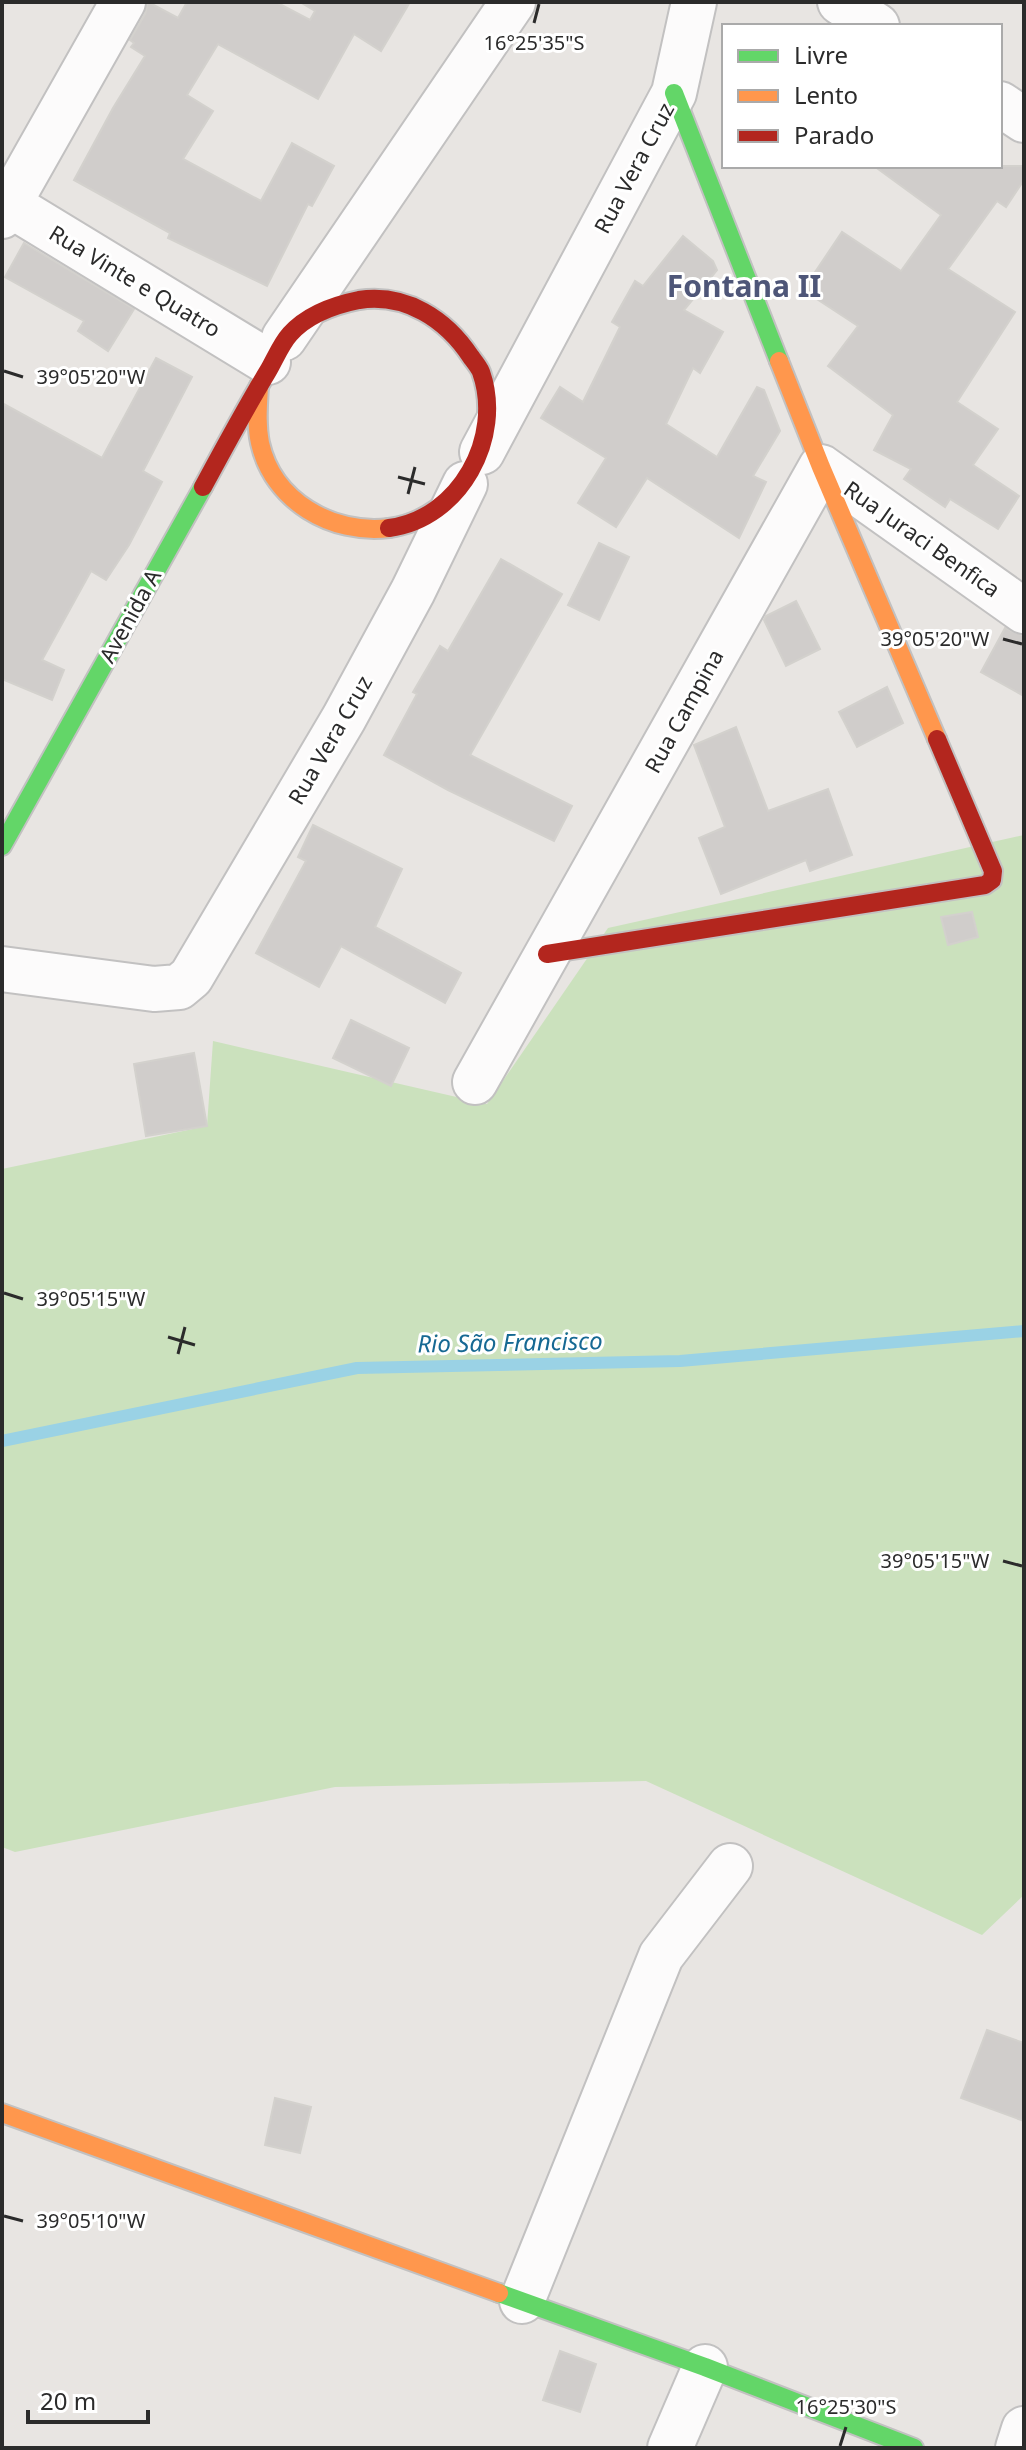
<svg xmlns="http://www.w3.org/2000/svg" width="1026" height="2450" viewBox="0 0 1026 2450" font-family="'Noto Sans',sans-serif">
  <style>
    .green { fill: #cbe1bd }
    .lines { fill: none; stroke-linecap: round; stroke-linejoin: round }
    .stream { stroke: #9ad2e5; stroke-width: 12 }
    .building { fill: #d0cdcb; stroke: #d3d1cd; stroke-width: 2 }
    .street-casing { stroke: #c2c1c1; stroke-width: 48 }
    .fast-casing { stroke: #c2c1c1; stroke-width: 22 }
    .slow-casing { stroke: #c2c1c1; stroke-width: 22 }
    .jam-casing { stroke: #c2c1c1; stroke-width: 22 }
    .street { stroke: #fcfbfb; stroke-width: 44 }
    .fast { stroke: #63d668; stroke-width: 18 }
    .slow { stroke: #ff974d; stroke-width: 18 }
    .jam { stroke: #b3261e; stroke-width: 18 }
    .ticks { fill: none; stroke: #2b2b2b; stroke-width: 3 }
    .labels { text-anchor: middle; stroke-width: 6; stroke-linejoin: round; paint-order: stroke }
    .street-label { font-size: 22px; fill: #2b2b2b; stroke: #fff }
    .water-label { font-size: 24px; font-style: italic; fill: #166993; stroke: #fff }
    .district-label { font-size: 30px; font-weight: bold; fill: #4e5678; stroke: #fff }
    .ticks-label { font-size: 20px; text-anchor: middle; fill: #2b2b2b; stroke: #fff; stroke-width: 6; stroke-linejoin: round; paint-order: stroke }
  </style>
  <rect width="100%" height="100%" fill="#e8e5e2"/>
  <!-- green -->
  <path class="green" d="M 1024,835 L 1024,1895 L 982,1935 L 646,1781 L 335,1787 L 15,1852 L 2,1847 L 2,1169 L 207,1126 L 213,1041 L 487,1104 L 608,928 Z"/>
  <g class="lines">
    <!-- stream -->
    <path class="stream" d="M 2,1441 L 357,1368 L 680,1361 L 1024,1331"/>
  </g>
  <!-- building -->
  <g class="building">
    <path d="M 148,2 L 178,18 L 187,2 L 276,2 L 310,20 L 315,11 L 300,2 L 410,2 L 381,51 L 354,34 L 318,99 L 218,44 L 187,95 L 213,111 L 183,159 L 261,201 L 292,143 L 334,166 L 312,206 L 308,204 L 267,286 L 168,238 L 170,233 L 74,180 L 113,108 L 145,56 L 131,47 L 134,43 L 130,40 L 145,14 Z"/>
    <path d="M 874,166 L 1024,166 L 1024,180 L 1006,207 L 997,201 L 948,269 L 1015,312 L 957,402 L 998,429 L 973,465 L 1019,496 L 998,529 L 950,499 L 945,507 L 904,479 L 911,469 L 874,450 L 893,415 L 828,366 L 858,326 L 803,290 L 842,232 L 901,271 L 941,215 Z"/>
    <path d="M 683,236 L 713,261 L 717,270 L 684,310 L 723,332 L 700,373 L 693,368 L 666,424 L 717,457 L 757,387 L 764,390 L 780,431 L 753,476 L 766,482 L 739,538 L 647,478 L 616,527 L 578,503 L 606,458 L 541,418 L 560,387 L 583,402 L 620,327 L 612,322 L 635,281 L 643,286 Z"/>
    <path d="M 24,243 L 134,309 L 108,351 L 78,331 L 84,321 L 5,277 Z"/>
    <path d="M 156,358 L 192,377 L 143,471 L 162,482 L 129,545 L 106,580 L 91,571 L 42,660 L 64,670 L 52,700 L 2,679 L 2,403 L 102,458 Z"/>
    <path d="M 599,543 L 629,557 L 599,620 L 568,605 Z"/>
    <path d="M 501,559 L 562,594 L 470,755 L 572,806 L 554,841 L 448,790 L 384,755 L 417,694 L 413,692 L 440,646 L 448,651 Z"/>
    <path d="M 796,601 L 820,649 L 786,666 L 764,620 L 766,616 Z"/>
    <path d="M 1005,628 L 1024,636 L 1024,696 L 981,672 Z"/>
    <path d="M 887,687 L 903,723 L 857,747 L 839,712 Z"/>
    <path d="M 736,727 L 768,811 L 828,789 L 852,855 L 810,871 L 806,860 L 721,894 L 699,838 L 725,827 L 694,745 Z"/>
    <path d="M 313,825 L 402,869 L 375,927 L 461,973 L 445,1003 L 341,946 L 319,987 L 256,953 L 306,861 L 298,857 Z"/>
    <path d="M 972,912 L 978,937 L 948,945 L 941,917 Z"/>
    <path d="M 351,1020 L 409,1048 L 391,1086 L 333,1058 Z"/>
    <path d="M 194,1053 L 207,1126 L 146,1136 L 134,1064 Z"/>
    <path d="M 987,2030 L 1024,2043 L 1024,2121 L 961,2098 Z"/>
    <path d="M 275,2098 L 311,2107 L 300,2153 L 265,2145 Z"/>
    <path d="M 560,2351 L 596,2364 L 580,2412 L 543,2400 Z"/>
  </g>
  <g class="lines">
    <defs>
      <g id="street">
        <path d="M 840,2 L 877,26"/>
        <path d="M 1000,104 L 1024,120"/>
        <path d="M 2,200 L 268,362"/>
        <path d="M 2,216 L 123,2"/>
        <path d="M 284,338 L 513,2"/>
        <path d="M 482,452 L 674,93 L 694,2"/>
        <path d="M 2,969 L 154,989 L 179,987 L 191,977 L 344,718 L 413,591 L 465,484"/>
        <path d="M 475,1082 L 821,467 L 1024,611"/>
        <path d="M 522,2301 L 661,1956 L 730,1866"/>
        <path d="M 670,2448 L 705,2367"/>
        <path d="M 1018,2448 L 1024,2429"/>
      </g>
      <g id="fast">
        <path d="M 674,93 L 779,361"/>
        <path d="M 2,846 L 203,487"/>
        <path d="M 499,2293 L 705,2367 L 914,2448"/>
      </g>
      <g id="slow">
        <path d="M 779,361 L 821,467 L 937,739"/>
        <path d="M 259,386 C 258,405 256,424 260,443 C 273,501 332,535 389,528"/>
        <path d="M 2,2113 L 499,2293"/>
      </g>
      <g id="jam">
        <path d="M 203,487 C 224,448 245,409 268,371 C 275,359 281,344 290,334 C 308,314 334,305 359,300 C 406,293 446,319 471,357 C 474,361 479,367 481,372 C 504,437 460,519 389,528"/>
        <path d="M 547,954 L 985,885 L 992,880 L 993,871 L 937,739"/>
      </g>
    </defs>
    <!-- street casing -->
    <use href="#street" class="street-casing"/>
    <!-- fast casing -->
    <use href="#fast" class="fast-casing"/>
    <!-- slow casing -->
    <use href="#slow" class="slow-casing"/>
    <!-- jam casing -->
    <use href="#jam" class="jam-casing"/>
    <!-- street -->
    <use href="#street" class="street"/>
    <!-- fast -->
    <use href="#fast" class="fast"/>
    <!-- slow -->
    <use href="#slow" class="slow"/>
    <!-- jam -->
    <use href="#jam" class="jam"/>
  </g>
  <!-- ticks -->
  <path class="ticks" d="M 534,23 L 539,4M 4,371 L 23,377M 398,477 L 425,484M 408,494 L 415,467M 1003,639 L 1022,644M 4,1293 L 23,1299M 168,1337 L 195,1345M 178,1354 L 185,1327M 1003,1561 L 1022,1566M 4,2216 L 23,2221M 840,2446 L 846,2427"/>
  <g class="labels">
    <!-- street labels -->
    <g class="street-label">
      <text transform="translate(634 168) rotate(-62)" y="8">Rua Vera Cruz</text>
      <text transform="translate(135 281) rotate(31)" y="8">Rua Vinte e Quatro</text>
      <text transform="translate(922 539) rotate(35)" y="8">Rua Juraci Benfica</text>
      <text transform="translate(130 616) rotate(-61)" y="8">Avenida A</text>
      <text transform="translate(684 711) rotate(-61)" y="8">Rua Campina</text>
      <text transform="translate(330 740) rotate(-60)" y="8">Rua Vera Cruz</text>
    </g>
    <!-- water labels -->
    <g class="water-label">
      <text transform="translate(510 1343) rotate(-1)" y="8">Rio São Francisco</text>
    </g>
    <!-- district labels -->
    <g class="district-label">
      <text x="744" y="297">Fontana II</text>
    </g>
  </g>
  <g class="ticks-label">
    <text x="534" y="50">16°25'35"S</text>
    <text x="91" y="384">39°05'20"W</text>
    <text x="935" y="646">39°05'20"W</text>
    <text x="91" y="1306">39°05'15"W</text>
    <text x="935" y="1568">39°05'15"W</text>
    <text x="91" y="2228">39°05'10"W</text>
    <text x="846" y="2414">16°25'30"S</text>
  </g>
  <!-- border -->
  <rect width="1026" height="2450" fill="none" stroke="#2b2b2b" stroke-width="8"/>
  <!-- legend -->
  <rect x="722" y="24" width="280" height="144" fill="#ffffff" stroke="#aaaaaa" stroke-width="2"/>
  <rect x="738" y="50" width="40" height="12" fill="#63d668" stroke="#aaaaaa" stroke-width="2"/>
  <text x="794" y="64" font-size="24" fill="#2b2b2b">Livre</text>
  <rect x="738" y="90" width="40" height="12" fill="#ff974d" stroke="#aaaaaa" stroke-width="2"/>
  <text x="794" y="104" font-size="24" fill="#2b2b2b">Lento</text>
  <rect x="738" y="130" width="40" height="12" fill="#b3261e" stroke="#aaaaaa" stroke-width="2"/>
  <text x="794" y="144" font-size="24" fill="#2b2b2b">Parado</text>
  <!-- scale -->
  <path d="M28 2410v12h120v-12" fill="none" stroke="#2b2b2b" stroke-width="4"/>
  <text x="40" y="2410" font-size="24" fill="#2b2b2b" stroke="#ffffff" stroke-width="6" paint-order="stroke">20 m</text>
</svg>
